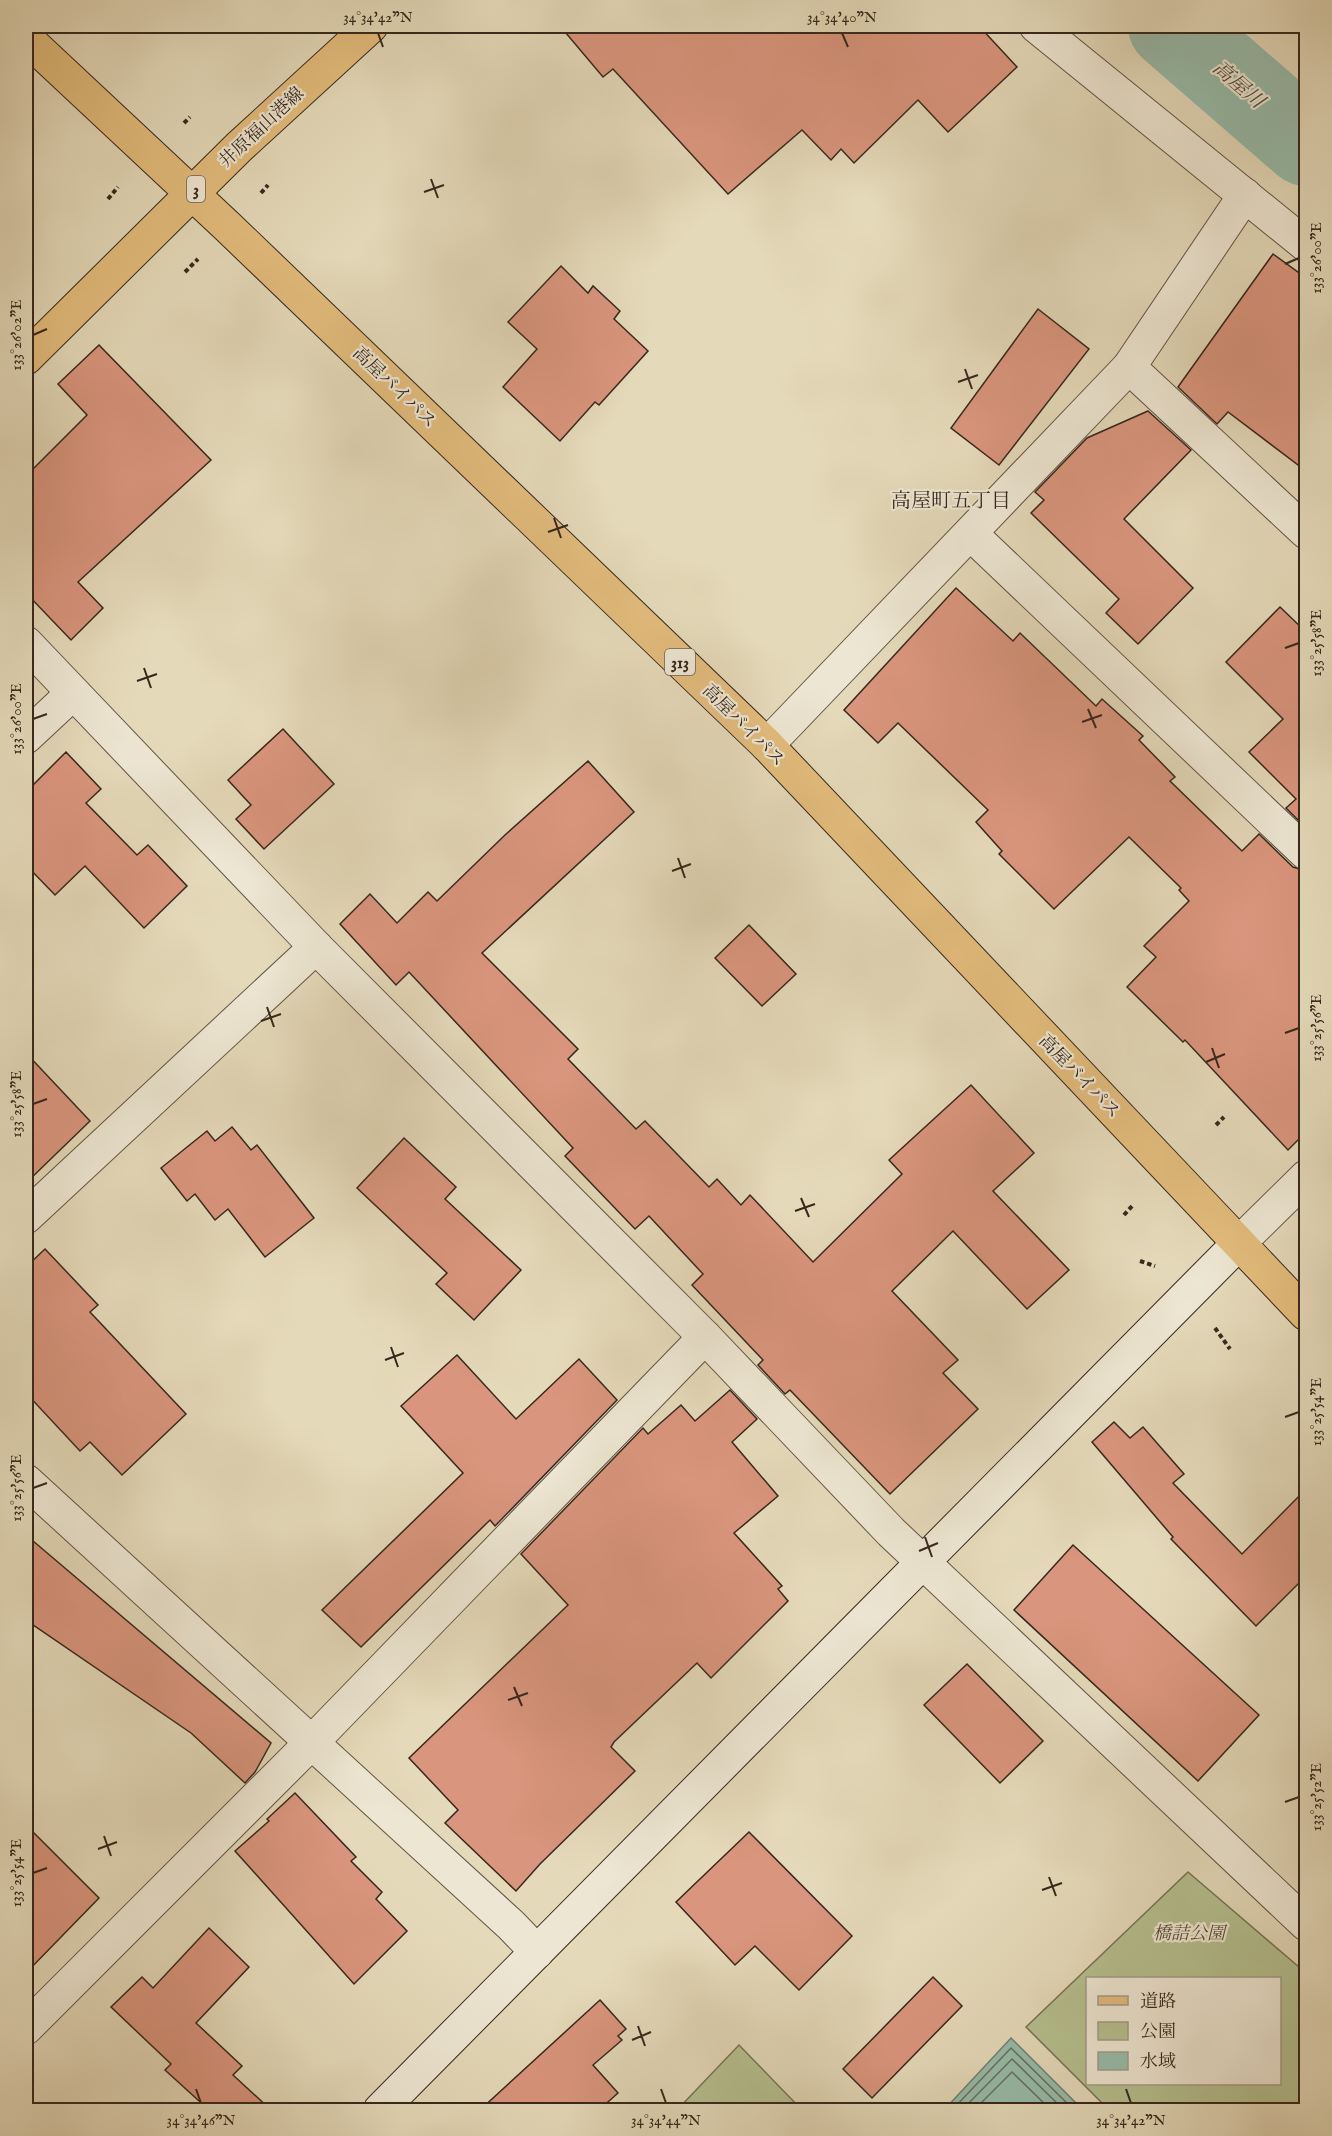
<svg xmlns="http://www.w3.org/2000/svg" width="1332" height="2136" viewBox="0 0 1332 2136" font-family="'IM FELL English','Noto Serif JP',serif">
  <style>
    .green { fill: #b5bf8f; stroke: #767456; stroke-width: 1.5; fill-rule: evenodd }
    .water { fill: #97bba9; stroke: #718071; stroke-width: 1.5 }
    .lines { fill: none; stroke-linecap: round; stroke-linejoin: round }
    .shore { stroke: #677263; stroke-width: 1.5 }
    .river { stroke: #97bba9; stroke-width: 86 }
    .building { fill: #d9957d; stroke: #37281d; stroke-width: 1.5 }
    .street-casing { stroke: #625444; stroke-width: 35 }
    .secondary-casing { stroke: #37281d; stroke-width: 35 }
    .primary-casing { stroke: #37281d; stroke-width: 35 }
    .highway-casing { stroke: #37281d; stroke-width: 35 }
    .path { stroke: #37281d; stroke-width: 4; stroke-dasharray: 4.5 3; stroke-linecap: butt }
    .street { stroke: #ede6d2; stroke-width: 33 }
    .secondary { stroke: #ede6d2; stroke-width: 33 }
    .primary { stroke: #e2bc7c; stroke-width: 33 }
    .highway { stroke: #e2bc7c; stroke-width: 33 }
    .ticks { fill: none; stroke: #37281d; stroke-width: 2 }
    .labels { text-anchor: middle; stroke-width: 4.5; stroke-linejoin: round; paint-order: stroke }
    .shield { fill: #ede6d2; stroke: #6e6153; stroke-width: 1.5 }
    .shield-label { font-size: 16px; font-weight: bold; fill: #37281d }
    .street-label { font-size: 18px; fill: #37281d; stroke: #ede6d2 }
    .park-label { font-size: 18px; font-style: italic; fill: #564e3a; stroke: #ede6d2 }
    .water-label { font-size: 20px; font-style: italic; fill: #4f4d40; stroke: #ede6d2 }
    .neighbourhood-label { font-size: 20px; fill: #37281d; stroke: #ede6d2 }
    .neatline { fill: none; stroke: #37281d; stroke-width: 2 }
    .ticks-label { font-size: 15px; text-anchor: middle; fill: #37281d }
  </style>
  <rect width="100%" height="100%" fill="#e4d9b9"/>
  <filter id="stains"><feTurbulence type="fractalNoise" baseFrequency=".00333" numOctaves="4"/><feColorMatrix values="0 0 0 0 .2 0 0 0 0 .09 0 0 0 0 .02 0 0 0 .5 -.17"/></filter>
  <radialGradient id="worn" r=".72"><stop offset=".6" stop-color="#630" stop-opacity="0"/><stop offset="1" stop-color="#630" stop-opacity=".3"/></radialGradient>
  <!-- green -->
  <g class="green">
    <path d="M 1188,1872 L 1306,1973 L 1306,2110 L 1109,2110 L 1026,2027 ZM 1088,1978 L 1280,1978 L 1280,2084 L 1088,2084 Z"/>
    <path d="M 739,2045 L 802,2110 L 677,2110 Z"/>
  </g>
  <!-- water -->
  <path class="water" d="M 1011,2038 L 1083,2110 L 944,2110 Z"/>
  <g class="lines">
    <!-- shore -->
    <g class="shore">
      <path d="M 952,2110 L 1011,2048 L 1074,2110"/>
      <path d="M 962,2110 L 1012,2059 L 1064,2110"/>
      <path d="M 974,2110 L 1012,2072 L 1051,2110"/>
    </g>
    <!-- river -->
    <path class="river" d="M 1171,26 L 1306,143"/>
  </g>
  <!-- building -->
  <g class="building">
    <path d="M 560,26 L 979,26 L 1017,67 L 948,132 L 918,100 L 854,163 L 841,149 L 831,160 L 802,130 L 728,194 L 613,69 L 603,77 Z"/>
    <path d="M 1273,254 L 1306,278 L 1306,471 L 1228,412 L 1217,424 L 1178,387 Z"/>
    <path d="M 561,266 L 588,293 L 593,286 L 620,311 L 614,319 L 648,351 L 599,405 L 595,402 L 560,441 L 503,387 L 537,349 L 508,322 Z"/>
    <path d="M 1038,309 L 1089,349 L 999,465 L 951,428 Z"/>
    <path d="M 99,345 L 211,460 L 78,582 L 103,608 L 71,640 L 26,593 L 26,476 L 87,415 L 58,384 Z"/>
    <path d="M 1148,411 L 1191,450 L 1124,519 L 1193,588 L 1138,644 L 1106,613 L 1119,599 L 1031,513 L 1044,500 L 1035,492 L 1087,438 Z"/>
    <path d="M 956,588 L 1013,641 L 1020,633 L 1096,706 L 1102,699 L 1143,736 L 1139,740 L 1175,777 L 1170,781 L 1242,851 L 1259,834 L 1293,867 L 1306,871 L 1306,1132 L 1288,1150 L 1185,1040 L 1183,1042 L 1127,987 L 1156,957 L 1144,946 L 1189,901 L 1179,890 L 1181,888 L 1129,837 L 1054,909 L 999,854 L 1002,851 L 976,822 L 988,810 L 898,723 L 878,743 L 844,710 Z"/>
    <path d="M 1280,607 L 1306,632 L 1306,828 L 1286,808 L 1296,799 L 1249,752 L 1283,719 L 1226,662 Z"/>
    <path d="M 283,729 L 334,784 L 264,849 L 236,819 L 251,805 L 228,780 Z"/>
    <path d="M 66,752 L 101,789 L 86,803 L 137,855 L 148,845 L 187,886 L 144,928 L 85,866 L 55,895 L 26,865 L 26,792 Z"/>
    <path d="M 588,761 L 634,812 L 482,953 L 578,1049 L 568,1059 L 636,1129 L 645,1121 L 709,1187 L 717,1179 L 741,1205 L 750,1195 L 813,1262 L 902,1174 L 889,1160 L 971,1085 L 1034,1153 L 993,1191 L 1069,1270 L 1027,1309 L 953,1231 L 892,1291 L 958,1360 L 943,1373 L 978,1409 L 890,1494 L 790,1390 L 785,1394 L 758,1365 L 763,1360 L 692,1285 L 703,1274 L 649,1216 L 635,1229 L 565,1156 L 573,1148 L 409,972 L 396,985 L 340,924 L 370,894 L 397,923 L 428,892 L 437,901 L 505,835 Z"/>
    <path d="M 749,925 L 796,974 L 762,1006 L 715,958 Z"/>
    <path d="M 26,1053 L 90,1121 L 26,1183 Z"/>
    <path d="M 232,1127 L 251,1150 L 257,1145 L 314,1218 L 265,1257 L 228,1209 L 215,1220 L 195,1194 L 187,1201 L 161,1168 L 207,1131 L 215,1141 Z"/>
    <path d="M 404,1138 L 456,1187 L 445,1199 L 521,1270 L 474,1320 L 436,1284 L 447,1273 L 357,1188 Z"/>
    <path d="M 45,1249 L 98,1305 L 90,1312 L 186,1414 L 122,1475 L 90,1442 L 80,1451 L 26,1393 L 26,1267 Z"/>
    <path d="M 457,1355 L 516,1419 L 579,1359 L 617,1400 L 495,1526 L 490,1520 L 361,1647 L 322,1610 L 463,1473 L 401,1406 Z"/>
    <path d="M 730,1390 L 757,1419 L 732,1442 L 778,1496 L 734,1533 L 782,1586 L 778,1589 L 788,1601 L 711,1678 L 697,1663 L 614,1742 L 611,1747 L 635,1771 L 540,1864 L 516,1891 L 445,1823 L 458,1810 L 409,1758 L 568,1605 L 521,1554 L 643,1428 L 648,1434 L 681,1405 L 695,1421 Z"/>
    <path d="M 1114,1422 L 1130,1438 L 1143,1427 L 1184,1474 L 1173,1483 L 1242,1554 L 1306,1489 L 1306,1576 L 1256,1626 L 1171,1539 L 1173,1537 L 1092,1442 Z"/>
    <path d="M 26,1535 L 271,1743 L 255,1772 L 245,1783 L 191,1733 L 26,1620 Z"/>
    <path d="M 1073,1545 L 1259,1715 L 1198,1781 L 1014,1610 Z"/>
    <path d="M 967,1664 L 1043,1741 L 1000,1783 L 924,1705 Z"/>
    <path d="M 295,1793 L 356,1857 L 351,1861 L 382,1892 L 376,1899 L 407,1931 L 354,1984 L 235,1851 L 269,1821 L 267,1819 Z"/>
    <path d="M 26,1825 L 99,1898 L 26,1973 Z"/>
    <path d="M 749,1832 L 852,1936 L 799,1990 L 755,1946 L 735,1965 L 676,1902 Z"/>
    <path d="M 209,1928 L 249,1967 L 196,2023 L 242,2066 L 233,2075 L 271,2110 L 209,2110 L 165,2070 L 171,2064 L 111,2007 L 142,1977 L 153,1988 Z"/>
    <path d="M 933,1977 L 962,2006 L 872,2098 L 843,2069 Z"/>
    <path d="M 600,2000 L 626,2029 L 618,2036 L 622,2040 L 593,2065 L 618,2093 L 599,2110 L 480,2110 Z"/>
  </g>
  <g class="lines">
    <defs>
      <g id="street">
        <path d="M 1036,26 L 1306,245"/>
        <path d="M 1129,367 L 1306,532"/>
        <path d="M 971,534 L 1306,853"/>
        <path d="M 26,643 L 316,947 L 705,1337 L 891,1532 L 1306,1924"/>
        <path d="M 26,737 L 72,694"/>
        <path d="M 767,745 L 1129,367 L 1245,195"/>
        <path d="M 26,1217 L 316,947"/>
        <path d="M 1238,1244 L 1306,1177"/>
        <path d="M 26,1481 L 511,1925 L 537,1952"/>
        <path d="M 26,2028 L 311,1743 L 705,1337"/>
      </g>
      <path id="secondary" d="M 380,2110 L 1238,1244"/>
      <path id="primary" d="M 26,358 L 239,147 L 371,26"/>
      <path id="highway" d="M 26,38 L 228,227 L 767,745 L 1306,1314"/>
    </defs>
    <!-- street casing -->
    <use href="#street" class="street-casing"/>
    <!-- secondary casing -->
    <use href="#secondary" class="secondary-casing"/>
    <!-- primary casing -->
    <use href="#primary" class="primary-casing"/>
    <!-- highway casing -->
    <use href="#highway" class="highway-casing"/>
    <!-- path -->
    <g class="path">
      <path d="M 184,123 L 190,117"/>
      <path d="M 261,193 L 268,185"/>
      <path d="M 108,199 L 118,187"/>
      <path d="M 185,272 L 198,259"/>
      <path d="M 1216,1125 L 1224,1117"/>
      <path d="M 1124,1215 L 1133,1205"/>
      <path d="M 1140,1261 L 1155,1266"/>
      <path d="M 1215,1328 L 1230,1349"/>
    </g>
    <!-- street -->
    <use href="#street" class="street"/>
    <!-- secondary -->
    <use href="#secondary" class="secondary"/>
    <!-- primary -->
    <use href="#primary" class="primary"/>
    <!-- highway -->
    <use href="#highway" class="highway"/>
  </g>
  <!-- ticks -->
  <path class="ticks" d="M 378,33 L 383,47M 842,33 L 848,47M 431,179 L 438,198M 424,192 L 444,185M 1285,264 L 1299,258M 33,335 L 47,329M 965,369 L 972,389M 958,382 L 978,375M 554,518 L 561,538M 548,532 L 568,525M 1285,648 L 1299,643M 144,668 L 151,688M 137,681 L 157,674M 1088,709 L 1096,728M 33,719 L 47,714M 1082,722 L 1102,715M 678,858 L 685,878M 672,871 L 691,864M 267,1007 L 274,1027M 261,1021 L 281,1014M 1285,1033 L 1299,1028M 1212,1048 L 1219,1068M 1206,1062 L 1225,1054M 33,1104 L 47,1099M 801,1198 L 809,1217M 795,1211 L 815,1204M 391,1347 L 398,1367M 385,1360 L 404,1353M 1285,1417 L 1299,1412M 33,1488 L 47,1483M 925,1537 L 932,1557M 919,1551 L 938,1543M 514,1687 L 522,1706M 508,1700 L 528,1693M 1285,1802 L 1299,1797M 104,1836 L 111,1856M 98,1849 L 117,1842M 33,1873 L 47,1868M 1049,1877 L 1056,1896M 1042,1890 L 1062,1883M 638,2026 L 645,2046M 632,2040 L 651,2032M 196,2089 L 201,2103M 661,2089 L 666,2103M 1126,2089 L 1131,2103"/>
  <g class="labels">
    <!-- shield labels -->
    <g class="shield">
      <rect x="187" y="176" width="18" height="26" rx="4.5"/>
      <rect x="665" y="649" width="30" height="26" rx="4.5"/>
    </g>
    <g class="shield-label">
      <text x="196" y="195">3</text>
      <text x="680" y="668">313</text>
    </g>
    <!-- street labels -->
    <g class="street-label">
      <text transform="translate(261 127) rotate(-43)" y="6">井原福山港線</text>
      <text transform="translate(395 387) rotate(44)" y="6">高屋バイパス</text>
      <text transform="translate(744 725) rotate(45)" y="6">高屋バイパス</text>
      <text transform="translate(1080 1076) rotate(46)" y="6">高屋バイパス</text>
    </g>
    <!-- park labels -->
    <g class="park-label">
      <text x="1189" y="1939">橋詰公園</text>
    </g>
    <!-- water labels -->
    <g class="water-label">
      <text transform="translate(1239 84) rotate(41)" y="7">高屋川</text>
    </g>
    <!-- neighbourhood labels -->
    <g class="neighbourhood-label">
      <text x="951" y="507">高屋町五丁目</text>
    </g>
  </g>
  <!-- margin -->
  <rect width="1332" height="2136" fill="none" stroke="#e4d9b9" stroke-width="66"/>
  <!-- legend -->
  <rect x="1086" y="1977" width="195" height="108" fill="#ede6d2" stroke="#a49a8a" stroke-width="1.5"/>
  <rect x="1098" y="1996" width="30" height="9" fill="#e2bc7c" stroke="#a49a8a" stroke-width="1.5"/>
  <text x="1140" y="2007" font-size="18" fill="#37281d">道路</text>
  <rect x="1098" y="2022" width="30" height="18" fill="#b5bf8f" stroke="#a49a8a" stroke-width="1.5"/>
  <text x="1140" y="2037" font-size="18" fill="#37281d">公園</text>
  <rect x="1098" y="2052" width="30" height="18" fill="#97bba9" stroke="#a49a8a" stroke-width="1.5"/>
  <text x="1140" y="2067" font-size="18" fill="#37281d">水域</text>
  <rect x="33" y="33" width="1266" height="2070" class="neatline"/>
  <g class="ticks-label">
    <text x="378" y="22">34°34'42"N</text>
    <text x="842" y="22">34°34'40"N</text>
    <text transform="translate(1316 258) rotate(-90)" y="5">133°26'00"E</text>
    <text transform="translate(16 335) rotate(-90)" y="5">133°26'02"E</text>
    <text transform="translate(1316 643) rotate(-90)" y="5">133°25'58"E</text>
    <text transform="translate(16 719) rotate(-90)" y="5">133°26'00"E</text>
    <text transform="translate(1316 1028) rotate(-90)" y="5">133°25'56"E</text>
    <text transform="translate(16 1104) rotate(-90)" y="5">133°25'58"E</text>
    <text transform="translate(1316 1412) rotate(-90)" y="5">133°25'54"E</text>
    <text transform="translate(16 1488) rotate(-90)" y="5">133°25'56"E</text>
    <text transform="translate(1316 1797) rotate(-90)" y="5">133°25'52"E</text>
    <text transform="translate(16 1873) rotate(-90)" y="5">133°25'54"E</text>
    <text x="201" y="2125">34°34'46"N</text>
    <text x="666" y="2125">34°34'44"N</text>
    <text x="1131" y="2125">34°34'42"N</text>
  </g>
  <rect width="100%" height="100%" filter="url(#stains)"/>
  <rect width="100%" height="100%" fill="url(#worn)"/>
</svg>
